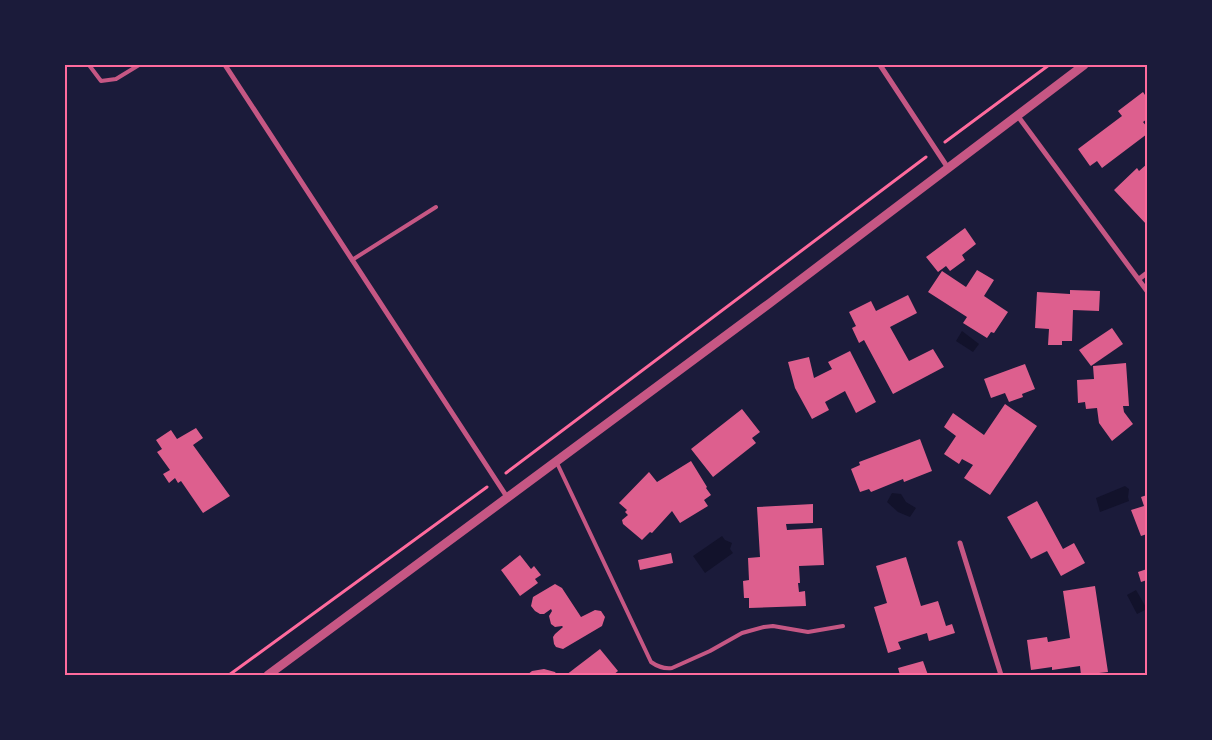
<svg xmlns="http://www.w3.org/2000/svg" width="1212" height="740" viewBox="0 0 1212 740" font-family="'Sofia Sans Condensed',sans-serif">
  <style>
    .water { fill: #12122b }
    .building { fill: #dd5f8e }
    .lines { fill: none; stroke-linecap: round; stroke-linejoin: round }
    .path { stroke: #ff6b9d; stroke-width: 3 }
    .service { stroke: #c65784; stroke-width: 4 }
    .minor { stroke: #c65784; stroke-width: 5 }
    .tertiary { stroke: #c65784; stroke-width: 9 }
    .neatline { fill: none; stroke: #ff6b9d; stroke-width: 2 }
  </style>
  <rect width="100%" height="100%" fill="#1b1b3a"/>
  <!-- water -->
  <g class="water">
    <path d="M 962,331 L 979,344 L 973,352 L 956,341 Z"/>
    <path d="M 1125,486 L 1129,489 L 1128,497 L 1129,501 L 1100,512 L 1096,498 Z"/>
    <path d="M 892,493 L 901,494 L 906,502 L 916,508 L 910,517 L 898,512 L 887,502 Z"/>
    <path d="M 722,536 L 725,540 L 732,543 L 730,549 L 733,553 L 705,573 L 693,556 Z"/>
    <path d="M 1136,590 L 1147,609 L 1137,614 L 1127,595 Z"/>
  </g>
  <!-- building -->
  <g class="building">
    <path d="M 1143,92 L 1147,98 L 1147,119 L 1143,122 L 1147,127 L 1147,134 L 1102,168 L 1097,161 L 1090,166 L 1078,149 L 1122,116 L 1118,111 Z"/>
    <path d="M 1147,164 L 1147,225 L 1114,190 L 1137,168 L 1139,171 Z"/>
    <path d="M 965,228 L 976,244 L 962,255 L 965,260 L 950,271 L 946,266 L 938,272 L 926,257 Z"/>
    <path d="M 977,270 L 994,280 L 984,296 L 1008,312 L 994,333 L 991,332 L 987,338 L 963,323 L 967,317 L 928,292 L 942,271 L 966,287 Z"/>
    <path d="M 1070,290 L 1100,291 L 1099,311 L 1073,310 L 1072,341 L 1062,341 L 1062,345 L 1048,345 L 1049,329 L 1035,328 L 1037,292 L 1070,294 Z"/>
    <path d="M 908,295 L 917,313 L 890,327 L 909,361 L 933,349 L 944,367 L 893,394 L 864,340 L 859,343 L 852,328 L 856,326 L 849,312 L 871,301 L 876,311 Z"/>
    <path d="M 1112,328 L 1123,344 L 1091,366 L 1079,350 Z"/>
    <path d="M 850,351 L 876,402 L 856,413 L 845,391 L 825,402 L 829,410 L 812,419 L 795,388 L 788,362 L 809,357 L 814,378 L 832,369 L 828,362 Z"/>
    <path d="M 1126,363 L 1129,406 L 1123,406 L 1124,412 L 1133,424 L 1112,441 L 1099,423 L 1097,408 L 1086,409 L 1085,402 L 1078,403 L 1077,380 L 1094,379 L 1093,366 Z"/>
    <path d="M 1025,364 L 1035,389 L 1022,394 L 1023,397 L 1009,402 L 1005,393 L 991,398 L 984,379 Z"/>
    <path d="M 1005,404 L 1037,426 L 990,495 L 964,478 L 973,465 L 962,459 L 959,464 L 944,454 L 956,436 L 944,427 L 953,413 L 984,435 Z"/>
    <path d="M 742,409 L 760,432 L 752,438 L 756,443 L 713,477 L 691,449 Z"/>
    <path d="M 196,428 L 203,438 L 193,445 L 230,496 L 203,513 L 181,481 L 178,483 L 175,478 L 169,483 L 163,474 L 170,470 L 157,452 L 162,449 L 156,440 L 171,430 L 177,439 Z"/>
    <path d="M 920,439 L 932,471 L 904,482 L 903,479 L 871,492 L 869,489 L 860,492 L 851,469 L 860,465 L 859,462 Z"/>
    <path d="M 691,461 L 707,487 L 706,488 L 711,495 L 704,500 L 708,506 L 680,523 L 672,511 L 652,533 L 650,532 L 642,540 L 623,524 L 622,520 L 628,515 L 625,512 L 627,510 L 619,503 L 649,472 L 657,482 Z"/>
    <path d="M 1147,495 L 1147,534 L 1141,536 L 1131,510 L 1144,506 L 1141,497 Z"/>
    <path d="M 1037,501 L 1063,549 L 1074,543 L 1085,563 L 1061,576 L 1047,551 L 1031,559 L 1007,517 Z"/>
    <path d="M 813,504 L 813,523 L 786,524 L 787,530 L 822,528 L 824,565 L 799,566 L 800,583 L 798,583 L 799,592 L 805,591 L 806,606 L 749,608 L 749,598 L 744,598 L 743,581 L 749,580 L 748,558 L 760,557 L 757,507 Z"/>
    <path d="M 671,553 L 673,563 L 640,570 L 638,560 Z"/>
    <path d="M 520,555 L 531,569 L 534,566 L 541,575 L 535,579 L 538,583 L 520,596 L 501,570 Z"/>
    <path d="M 906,557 L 921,606 L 938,601 L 946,626 L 952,624 L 955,633 L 929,641 L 927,633 L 898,642 L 901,649 L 888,653 L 874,607 L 887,603 L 876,566 Z"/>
    <path d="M 1147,569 L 1147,580 L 1141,582 L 1138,572 Z"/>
    <path d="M 555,584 L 562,588 L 581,617 L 595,610 L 601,611 L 605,617 L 602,626 L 563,649 L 556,647 L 554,644 L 553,637 L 555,634 L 563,627 L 562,626 L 555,627 L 551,624 L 549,616 L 552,611 L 551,609 L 544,614 L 540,614 L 535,611 L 531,606 L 533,597 Z"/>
    <path d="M 1095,586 L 1108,672 L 1081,675 L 1080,666 L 1052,670 L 1052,667 L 1031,670 L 1027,640 L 1047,637 L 1048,642 L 1070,638 L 1063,591 Z"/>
    <path d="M 600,649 L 618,671 L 613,675 L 566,675 Z"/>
    <path d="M 923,661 L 928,675 L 900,675 L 898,668 Z"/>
    <path d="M 544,669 L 555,672 L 557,675 L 527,675 L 532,671 Z"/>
  </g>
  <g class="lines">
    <!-- path -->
    <g class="path">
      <path d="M 945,142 L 1049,65"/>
      <path d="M 506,473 L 926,157"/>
      <path d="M 229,675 L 487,487"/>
    </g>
    <!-- service -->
    <g class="service">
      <path d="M 89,65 L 101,81 L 116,79 L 139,65"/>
      <path d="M 352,260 L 436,207"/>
      <path d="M 556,461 L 651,662 C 658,667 664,669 672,668 L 710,651 L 742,633 L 764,627 L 773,626 L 808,632 L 843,626"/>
    </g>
    <!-- minor -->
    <g class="minor">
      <path d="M 225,65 L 507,497"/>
      <path d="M 880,65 L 948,168"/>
      <path d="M 1017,115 L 1147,291"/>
      <path d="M 1139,279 L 1147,273"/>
      <path d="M 960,543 L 1001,675"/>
    </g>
    <!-- tertiary -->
    <path class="tertiary" d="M 268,675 L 770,303 L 1084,65"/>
  </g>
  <!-- border -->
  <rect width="1212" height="740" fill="none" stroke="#1b1b3a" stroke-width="132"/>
  <rect x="66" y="66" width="1080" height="608" class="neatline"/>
</svg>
